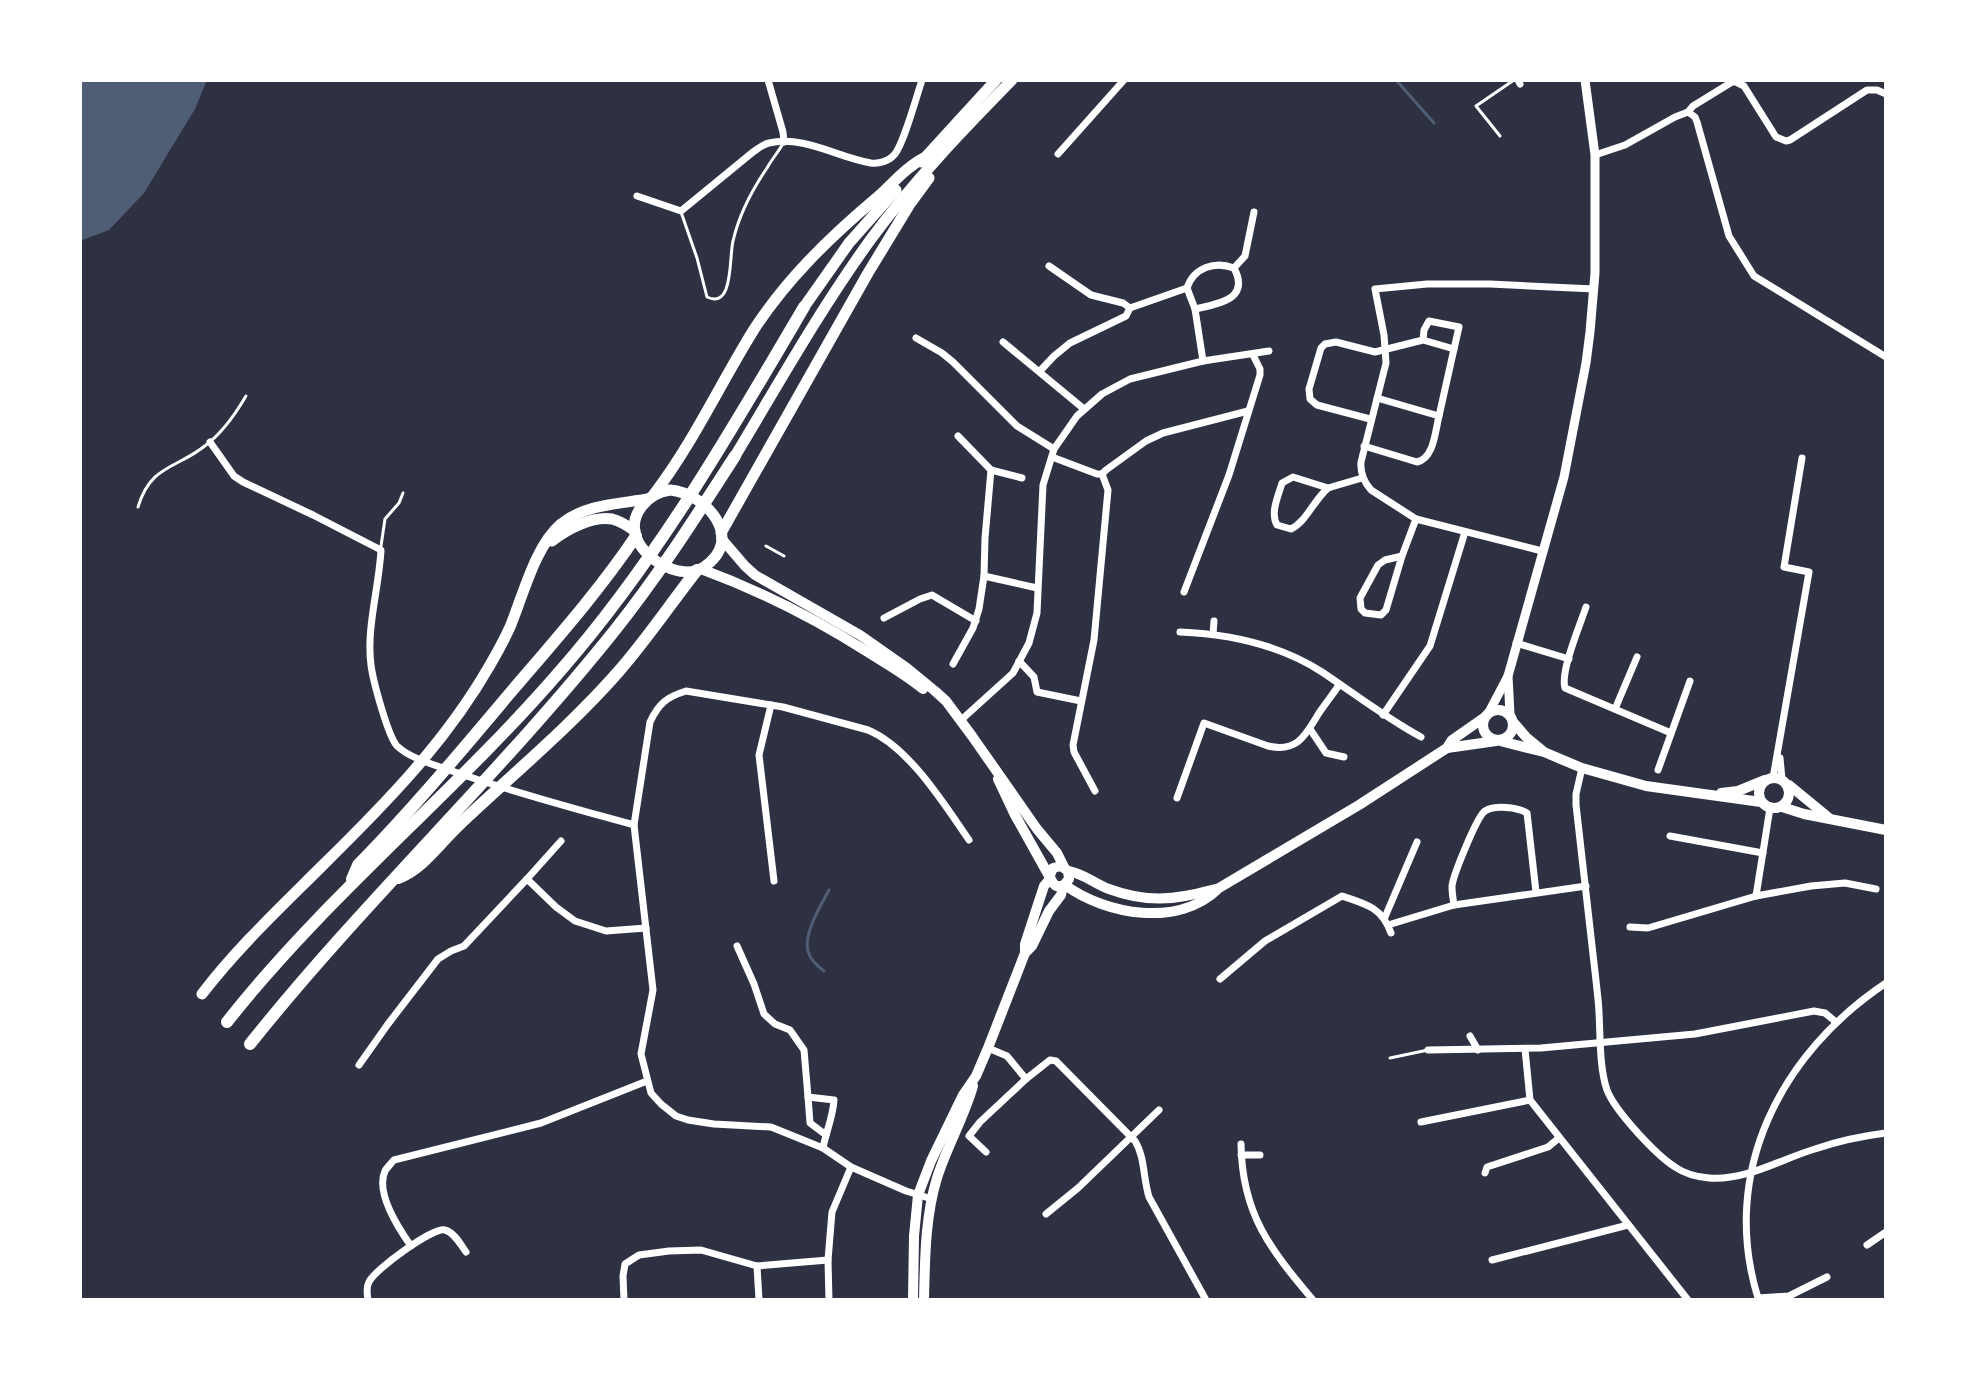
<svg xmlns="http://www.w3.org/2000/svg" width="1966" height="1380" viewBox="0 0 1966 1380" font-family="'Work Sans',sans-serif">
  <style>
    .water { fill: #4f5d75 }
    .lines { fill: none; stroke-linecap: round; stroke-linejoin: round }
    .stream { stroke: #4f5d75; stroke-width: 3 }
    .service { stroke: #fff; stroke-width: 3 }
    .minor { stroke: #fff; stroke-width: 7 }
    .tertiary { stroke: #fff; stroke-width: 9 }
    .secondary { stroke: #fff; stroke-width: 10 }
    .primary { stroke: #fff; stroke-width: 11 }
    .trunk { stroke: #fff; stroke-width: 11 }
    .motorway { stroke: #fff; stroke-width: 12 }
  </style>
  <rect width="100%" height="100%" fill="#2d3142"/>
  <!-- water -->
  <path class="water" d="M 80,80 L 207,80 L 195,109 L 144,193 L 109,230 L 80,241 Z"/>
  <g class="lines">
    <!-- stream -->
    <g class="stream">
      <path d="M 1396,80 L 1434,123"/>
      <path d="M 824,971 C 818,966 810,960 808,951 C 803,934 821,905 829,890"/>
    </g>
    <!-- service -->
    <g class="service">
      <path d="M 1500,136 L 1476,106 L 1514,80"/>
      <path d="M 681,212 L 697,258 L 707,297 C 734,310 729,256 733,241 C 739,215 752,190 767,168 C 772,159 779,151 784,142"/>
      <path d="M 138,507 C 151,464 177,469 206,445 C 222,433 236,413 246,396"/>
      <path d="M 381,546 L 385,519 L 399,503 L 403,493"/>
      <path d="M 766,546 L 784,556"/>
      <path d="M 1390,1058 L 1428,1050"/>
    </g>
    <!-- minor -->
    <g class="minor">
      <path d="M 768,80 L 783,132 L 784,142"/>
      <path d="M 1518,80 L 1520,84"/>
      <path d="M 1688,112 L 1695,117 L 1697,122 L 1729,236 L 1754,276 L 1886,357"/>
      <path d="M 1058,154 L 1124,80"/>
      <path d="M 1595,155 L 1625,145 L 1675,117 L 1688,112 L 1693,106 L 1732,82 L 1736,82 L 1744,86 L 1776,137 L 1786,141 L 1790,140 L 1867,90 L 1877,90 L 1886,94"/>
      <path d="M 637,196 L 681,211 L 753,152 C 758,149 763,144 769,143 C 804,135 839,158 871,163 C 879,164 889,161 894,155 C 903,146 917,95 922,80"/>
      <path d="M 1049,266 L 1091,295 L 1123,303 L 1130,308"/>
      <path d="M 1187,288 C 1194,267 1215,261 1234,268"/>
      <path d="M 1195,309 C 1217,304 1251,300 1234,268 L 1245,256 L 1254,212"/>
      <path d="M 916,338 L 942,353 L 953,362 L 1017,426 L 1054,449"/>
      <path d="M 1003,342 L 1084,409"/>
      <path d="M 1040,371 L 1054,356 L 1070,343 L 1126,316 L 1130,308 L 1187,288 L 1195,309 L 1203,361"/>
      <path d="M 1439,416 L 1454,349"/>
      <path d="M 1370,419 L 1317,405 L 1310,399 L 1309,389 L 1321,348 L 1325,344 L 1336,342 L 1375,352 L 1423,340 L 1454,349 L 1459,327 L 1429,321 L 1424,330 L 1423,340"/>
      <path d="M 958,436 L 991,470 L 1022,478"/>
      <path d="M 210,442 L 234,476 L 243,482 L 313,515 L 381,550 C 379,588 366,629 371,665 C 373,681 388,736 397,746 C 411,759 435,765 452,771 C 512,792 573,808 634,825"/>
      <path d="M 1364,446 L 1417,462 C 1434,458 1435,432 1439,416 L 1377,398"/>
      <path d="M 1052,457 L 1097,474 L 1102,474 L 1106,470 L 1146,441 L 1163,433 L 1248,411"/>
      <path d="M 991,470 L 985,538 L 984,576 L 1037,588"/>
      <path d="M 1293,477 L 1328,488 C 1314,500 1306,522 1291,529 L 1277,525 C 1270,513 1278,497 1282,483 Z"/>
      <path d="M 1328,488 L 1362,478"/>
      <path d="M 1542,551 L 1416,519 L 1371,490 C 1364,482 1360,474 1361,462 L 1386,363 L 1384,335 L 1375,289 L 1427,284 L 1490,284 L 1594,289"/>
      <path d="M 1402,556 L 1385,560 L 1378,565 L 1360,598 L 1361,609 L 1365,613 L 1381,615 L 1386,610 L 1402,556 L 1416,519"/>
      <path d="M 1184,592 L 1229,475 L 1260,375 L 1260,369 L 1253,355"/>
      <path d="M 1586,607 C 1580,625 1560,672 1565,688 L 1671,733"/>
      <path d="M 884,618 L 920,599 L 932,595 L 976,621"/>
      <path d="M 1180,632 C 1229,634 1280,645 1322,672 C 1355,694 1386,718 1421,737"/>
      <path d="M 1213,634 L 1214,621"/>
      <path d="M 1516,643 L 1569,659"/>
      <path d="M 1019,661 L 1034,677 L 1037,692 L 1081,701"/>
      <path d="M 953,664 L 973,628 L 979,609 L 984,576"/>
      <path d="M 771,705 L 759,755 L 774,881"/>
      <path d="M 1615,709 L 1637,657"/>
      <path d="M 1383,715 L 1430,646 L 1465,532"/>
      <path d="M 960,721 L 1013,673 L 1029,643 L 1037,613 L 1043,485 L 1054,449 L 1077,416 L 1102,394 L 1130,379 L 1203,361 L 1269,351"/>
      <path d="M 1310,729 L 1326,753 L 1344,757"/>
      <path d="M 1780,758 L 1782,779"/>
      <path d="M 1582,768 L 1576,794 L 1576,805 C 1583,869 1591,934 1598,999 C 1601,1026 1598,1064 1607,1090 C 1615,1111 1656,1155 1675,1167 C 1685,1174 1697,1177 1709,1178 C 1746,1181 1781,1159 1815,1149 C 1838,1141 1862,1136 1886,1133"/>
      <path d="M 1658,770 L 1690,681"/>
      <path d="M 1773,778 L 1809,572 L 1784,567 L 1802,458"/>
      <path d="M 1095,791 L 1074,752 L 1073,745 L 1094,640 L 1108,490 L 1102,474"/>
      <path d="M 1177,798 L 1204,723 L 1268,746 C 1298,753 1306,734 1319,713 C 1326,703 1333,694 1339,685"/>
      <path d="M 1670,836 L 1763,853"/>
      <path d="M 527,879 L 561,841"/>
      <path d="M 1756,896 L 1770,808"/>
      <path d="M 1454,905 C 1453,899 1452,892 1452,886 C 1453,876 1477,816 1485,811 C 1495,805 1517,807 1527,813 L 1536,892"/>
      <path d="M 1385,917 L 1417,842"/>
      <path d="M 1388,925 L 1454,905 L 1586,886"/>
      <path d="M 1630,927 L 1648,928 L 1756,896 L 1811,886 L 1845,883 L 1876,889"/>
      <path d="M 737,946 L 754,984 L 764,1014 L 775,1024 L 790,1030 L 804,1050 L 808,1097 L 834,1100 C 833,1117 826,1132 823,1148"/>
      <path d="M 1220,979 L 1265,941 L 1342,896 C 1367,904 1382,908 1391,933"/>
      <path d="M 1470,1036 L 1478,1050"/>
      <path d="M 988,1048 L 1007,1056 L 1026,1079 L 1050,1060 L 1056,1061 L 1135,1141 C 1145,1157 1143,1178 1149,1197 L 1206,1300"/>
      <path d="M 1525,1049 L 1530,1100 L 1688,1300"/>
      <path d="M 1428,1050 L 1541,1048 L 1695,1034 L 1814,1011 L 1825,1013 L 1836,1022"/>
      <path d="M 359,1065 L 388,1024 L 438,959 L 451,951 L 464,946 L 527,879 L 556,907 L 575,921 L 606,931 L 646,928"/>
      <path d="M 808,1097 L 810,1123 L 826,1135"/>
      <path d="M 1421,1122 L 1530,1100"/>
      <path d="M 1241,1144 C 1242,1214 1270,1249 1313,1300"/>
      <path d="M 986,1152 L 969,1136 L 980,1122 L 1026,1079"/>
      <path d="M 1241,1155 L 1260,1155"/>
      <path d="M 1485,1173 L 1487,1167 L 1548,1147 L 1559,1138"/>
      <path d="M 932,1199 L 906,1191 L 851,1167 L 823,1148 L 771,1127 L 714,1124 L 688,1120 L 676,1116 L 661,1104 L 651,1093 L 641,1054 L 653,990 L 634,825 L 650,722 C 659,703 667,697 686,691 L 783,707 L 868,730 C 909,747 944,804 969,840"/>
      <path d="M 1046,1214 L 1078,1188 L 1159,1110"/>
      <path d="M 1867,1245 L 1886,1232"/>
      <path d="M 411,1246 C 399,1229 375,1193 385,1171 C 386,1169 393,1161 394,1160 L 541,1123 L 647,1081"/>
      <path d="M 1492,1260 L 1628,1225"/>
      <path d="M 757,1266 L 759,1300"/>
      <path d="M 1827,1277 L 1789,1296 L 1758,1298 C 1719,1172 1781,1053 1886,983"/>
      <path d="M 368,1300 C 367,1294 366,1287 369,1282 C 374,1270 433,1227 445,1230 C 454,1232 461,1245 466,1252"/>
      <path d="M 624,1300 L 623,1276 L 625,1264 L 639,1255 L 669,1251 L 701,1250 L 757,1266 L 828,1260"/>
      <path d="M 829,1300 L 828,1260 L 832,1212 L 851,1167"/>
    </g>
    <!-- tertiary -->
    <g class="tertiary">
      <path d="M 1488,714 L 1508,676"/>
      <path d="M 1510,714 L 1508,676 L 1564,477 L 1586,363 L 1590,332 L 1595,273 L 1595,155 L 1585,80"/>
    </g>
    <!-- secondary -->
    <g class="secondary">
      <path d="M 721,538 L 745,566 L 755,575 L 860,635 L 907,668 L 935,691 L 946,701 L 972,736 L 1037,829 L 1057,853 L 1064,867"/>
      <path d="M 701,569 C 758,590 814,618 866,651 C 885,663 905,674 923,689"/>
      <circle cx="1498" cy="725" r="15"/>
      <path d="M 1514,723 L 1526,737 L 1543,751"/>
      <path d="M 1500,741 L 1544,752 L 1582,768 L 1646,786 L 1761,802"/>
      <path d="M 1447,748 L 1496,741"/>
      <circle cx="1774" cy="793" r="15"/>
      <path d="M 998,779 L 1015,815 L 1053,883 L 1056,886 L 1063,886 L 1069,879 L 1068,871 L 1061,866 L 1053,868 L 1050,875"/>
      <path d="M 1789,785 L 1828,817"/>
      <path d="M 1721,793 L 1738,791 L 1765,780"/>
      <path d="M 1782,807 L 1804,814 L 1886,830"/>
      <path d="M 1068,871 C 1083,873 1095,884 1109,889 C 1133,898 1160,901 1185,896 C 1196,894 1206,891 1217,889"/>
      <path d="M 1065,885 C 1106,915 1179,928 1219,888 L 1359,805 L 1447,748 L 1452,740 L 1485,717"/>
      <path d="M 1025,953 L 1032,946 L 1049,911 L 1061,895 L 1063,886"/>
      <path d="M 913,1300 L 914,1236 L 918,1195 L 931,1161 L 963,1095 L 976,1076 L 988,1048 L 1025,953 L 1025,944 L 1044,886 L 1050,879"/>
      <path d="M 924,1300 C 925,1259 925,1217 937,1178 C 947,1146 964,1118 973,1086"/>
    </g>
    <!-- primary -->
    <g class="primary">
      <path d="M 670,490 C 706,493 746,539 704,567 C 682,581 646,561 637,539 C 627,515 648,493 670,490 Z"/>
      <path d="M 552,541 C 567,529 592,516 612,519 C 620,521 628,526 635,531"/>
      <path d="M 202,994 C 238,947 281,907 323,865 C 385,804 446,742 490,665 C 497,653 504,640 510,627 C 523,596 535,546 561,524 C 586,504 618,504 648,499"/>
    </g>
    <!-- trunk -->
    <g class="trunk">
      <path d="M 921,162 L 996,80"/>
      <path d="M 804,307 L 849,243 L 896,190"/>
      <path d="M 735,456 C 779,383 821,308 871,239 C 913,182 962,131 1012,80"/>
      <path d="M 654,494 C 693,443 719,386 753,331 C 785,281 828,239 874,200 C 891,186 905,167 926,157"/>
      <path d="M 721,533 L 868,273 L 910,204 L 929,178"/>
    </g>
    <!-- motorway -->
    <g class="motorway">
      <path d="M 398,878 C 423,869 441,841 461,823 C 514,773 571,726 619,671 C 647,639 671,603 697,570"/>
      <path d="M 352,879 L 358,865 C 410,812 457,756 505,699 C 550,646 597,594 636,536"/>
      <path d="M 227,1022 C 327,895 455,793 561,670 C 657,560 730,433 804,307"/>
      <path d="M 250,1044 C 365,900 500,774 615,630 C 659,575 697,515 735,456"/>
    </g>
  </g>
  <!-- border -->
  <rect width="1966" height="1380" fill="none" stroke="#ffffff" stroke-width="164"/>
</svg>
